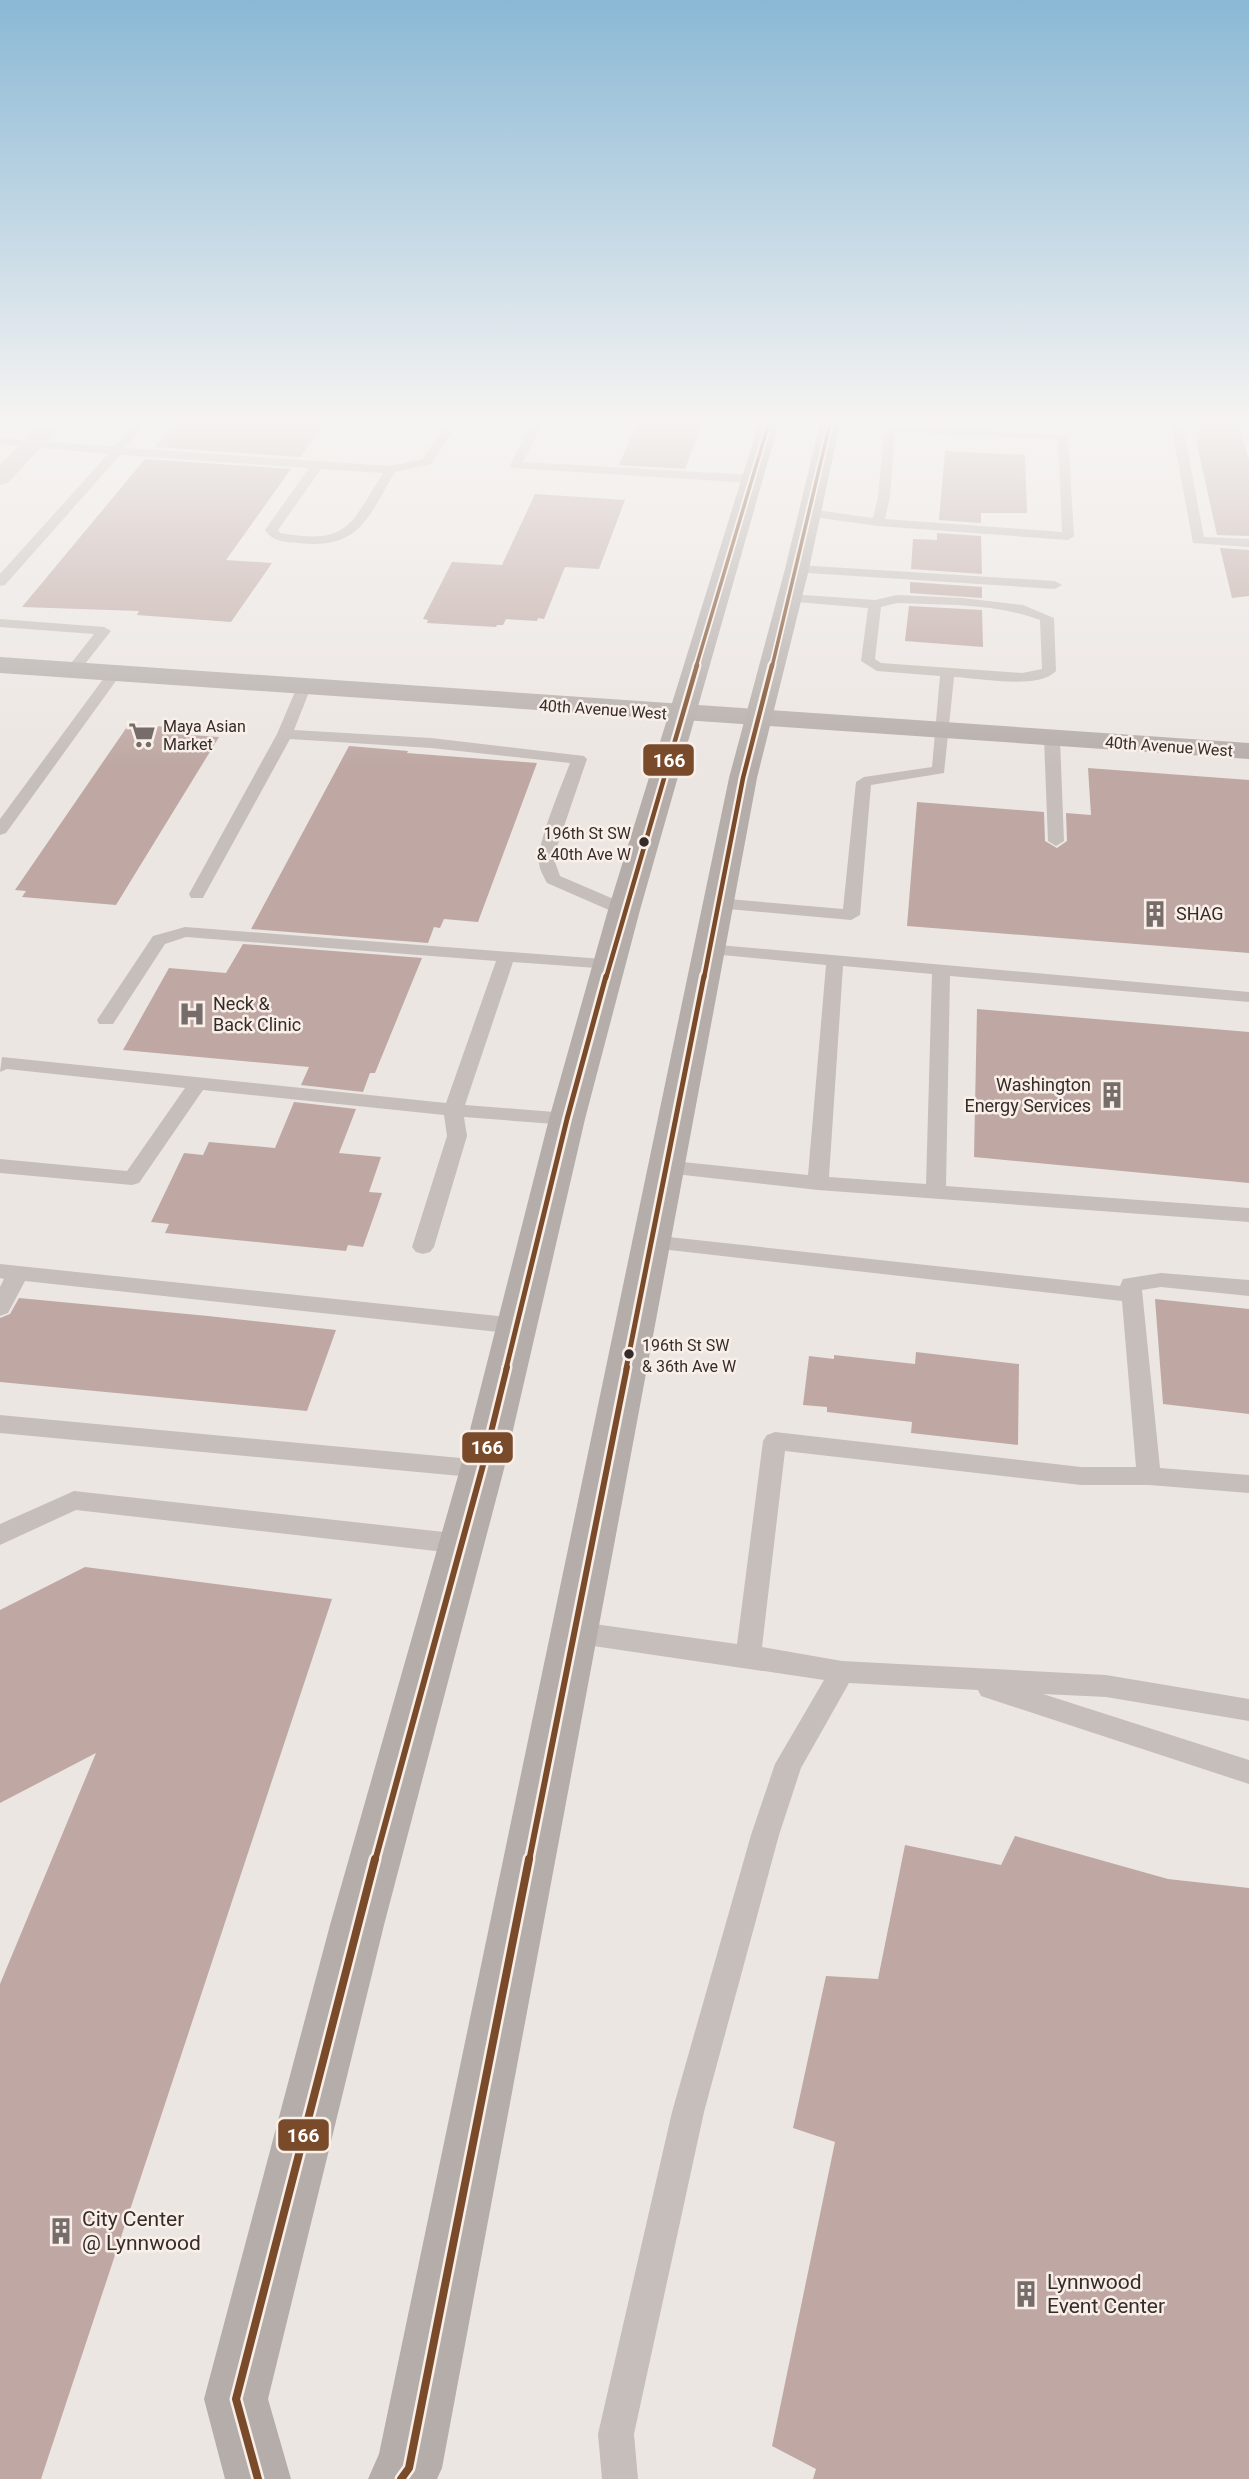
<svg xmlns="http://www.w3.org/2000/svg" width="1249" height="2479" viewBox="0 0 1249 2479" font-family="Roboto,sans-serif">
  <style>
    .building { fill: #bfa8a4 }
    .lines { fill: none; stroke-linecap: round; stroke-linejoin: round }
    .lane { fill: #c6beba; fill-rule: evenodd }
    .street { fill: #c6beba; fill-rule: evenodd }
    .secondary { fill: #b6aeab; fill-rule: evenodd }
    .primary { fill: #b4adaa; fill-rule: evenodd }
    .bus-1-far4-casing { stroke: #f9efe9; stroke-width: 7 }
    .bus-1-far3-casing { stroke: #f9efe9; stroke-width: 9 }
    .bus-1-far2-casing { stroke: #f9efe9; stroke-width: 10 }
    .bus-1-far1-casing { stroke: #f9efe9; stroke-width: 11 }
    .bus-1-casing { stroke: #f9efe9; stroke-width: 13 }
    .bus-1-far4 { stroke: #7a4b2a; stroke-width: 3.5 }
    .bus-1-far3 { stroke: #7a4b2a; stroke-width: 4.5 }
    .bus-1-far2 { stroke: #7a4b2a; stroke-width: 5 }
    .bus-1-far1 { stroke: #7a4b2a; stroke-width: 6 }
    .bus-1 { stroke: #7a4b2a; stroke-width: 8 }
    .bus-dot { fill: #362b29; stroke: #f9efe9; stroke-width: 2.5 }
    .labels { text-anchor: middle; stroke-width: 5; stroke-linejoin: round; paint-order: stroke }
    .far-street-label { font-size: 16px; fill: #362b29; stroke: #f9efe9 }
    .far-poi-label { font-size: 16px; fill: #362b29; stroke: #f9efe9; text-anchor: start }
    .bus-label { font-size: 16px; fill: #362b29; stroke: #f9efe9; text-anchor: end }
    .poi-label { font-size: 18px; fill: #362b29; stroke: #f9efe9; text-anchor: start }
    .near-poi-label { font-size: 21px; fill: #362b29; stroke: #f9efe9; text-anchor: start }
    .line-badge { stroke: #f9efe9; stroke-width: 2.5 }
    .badge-label { font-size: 19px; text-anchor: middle; font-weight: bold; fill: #fff }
  </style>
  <rect width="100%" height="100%" fill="#ece6e2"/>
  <!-- building -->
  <g class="building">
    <path d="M 179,419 L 328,419 L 300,457 L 155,447 Z"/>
    <path d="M 639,419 L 704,419 L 685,469 L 619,465 Z"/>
    <path d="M 1198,421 L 1238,423 L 1249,460 L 1249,536 L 1217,535 L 1194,431 L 1200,432 Z"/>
    <path d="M 945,451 L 1025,455 L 1027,513 L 981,513 L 981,523 L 939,520 Z"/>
    <path d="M 145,459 L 291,469 L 226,560 L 272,563 L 231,622 L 137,615 L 139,611 L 22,607 Z"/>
    <path d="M 535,494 L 625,500 L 599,569 L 565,567 L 544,619 L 538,618 L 537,621 L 506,619 L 503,625 L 497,625 L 496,627 L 427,623 L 428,620 L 423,619 L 452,562 L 502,565 Z"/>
    <path d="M 937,533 L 981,536 L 982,574 L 911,569 L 913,539 L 937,540 Z"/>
    <path d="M 1220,548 L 1249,550 L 1249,596 L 1232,598 Z"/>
    <path d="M 910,582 L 982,587 L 982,598 L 910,593 Z"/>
    <path d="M 909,606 L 982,610 L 983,647 L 905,641 Z"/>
    <path d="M 129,724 L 181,728 L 178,734 L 219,737 L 116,905 L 22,897 L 26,891 L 15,890 Z"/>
    <path d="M 349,746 L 408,751 L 407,753 L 537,763 L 478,922 L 444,919 L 440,928 L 434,927 L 428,943 L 251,929 Z"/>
    <path d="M 1088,768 L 1249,780 L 1249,953 L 907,926 L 917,802 L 1044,812 L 1045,841 L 1057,848 L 1067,841 L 1066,813 L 1091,815 Z"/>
    <path d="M 243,944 L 422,958 L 375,1073 L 370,1073 L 363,1092 L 301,1085 L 309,1067 L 123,1050 L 169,968 L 226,973 Z"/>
    <path d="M 977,1009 L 1249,1032 L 1249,1183 L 974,1157 Z"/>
    <path d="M 294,1102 L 356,1109 L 339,1153 L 381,1157 L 369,1192 L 382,1193 L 363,1247 L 348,1245 L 346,1251 L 165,1233 L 169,1224 L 151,1222 L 184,1153 L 203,1155 L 209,1142 L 275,1148 Z"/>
    <path d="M 19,1298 L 208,1316 L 336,1330 L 307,1411 L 0,1382 L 0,1318 L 10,1314 Z"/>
    <path d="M 1155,1299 L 1249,1309 L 1249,1414 L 1163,1404 Z"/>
    <path d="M 916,1352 L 1019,1364 L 1018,1445 L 911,1433 L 912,1422 L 827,1412 L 827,1407 L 803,1405 L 809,1356 L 834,1359 L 834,1355 L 915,1364 Z"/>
    <path d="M 85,1567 L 332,1599 L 41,2479 L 0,2479 L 0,1984 L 96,1753 L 0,1803 L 0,1610 Z"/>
    <path d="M 1015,1836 L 1168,1879 L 1249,1888 L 1249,2479 L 813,2479 L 816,2469 L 772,2446 L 835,2142 L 793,2128 L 826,1976 L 878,1979 L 905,1845 L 1001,1865 Z"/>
  </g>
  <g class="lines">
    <!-- lane -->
    <g class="lane">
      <path d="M 139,419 L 151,419 L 125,448 L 391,466 L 423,459 L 449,419 L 461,419 L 431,464 L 395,472 C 368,517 360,550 299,543 C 285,542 273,542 265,530 L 309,468 L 120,455 L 5,585 L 0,586 L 0,574 L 108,454 L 0,444 L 0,438 L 114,447 ZM 321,469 L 383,473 C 350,525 349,545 280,533 L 278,530 Z"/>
      <path d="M 533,419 L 545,419 L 523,462 L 752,475 L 758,479 L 752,483 L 512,468 L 510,465 Z"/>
      <path d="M 1160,419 L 1178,419 L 1182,422 L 1204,537 L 1249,539 L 1249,547 L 1193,543 L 1171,424 Z"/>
      <path d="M 830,422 L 1068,435 L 1074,536 L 1068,540 L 878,526 L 806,516 L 804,513 L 810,509 L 873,518 L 878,497 L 884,431 L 826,427 L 824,425 ZM 895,432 L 1058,440 L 1062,532 L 885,519 L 890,497 Z"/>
      <path d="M 797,565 L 1055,581 L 1062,585 L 1055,589 L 792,572 L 790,569 Z"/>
      <path d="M 790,594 L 875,600 L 897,595 L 963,598 L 1023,605 L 1054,618 L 1056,671 C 1039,690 979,678 954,677 L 944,773 L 871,785 L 860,915 L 851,920 L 717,908 L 708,903 L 717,898 L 843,909 L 856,782 L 864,777 L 932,767 L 940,676 L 877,671 L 861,661 L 868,608 L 785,601 L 783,598 ZM 897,603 C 944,605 996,603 1040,620 L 1042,669 L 1022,673 L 881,663 L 875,659 L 881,607 Z"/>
      <path d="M 0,619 L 104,627 L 111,631 L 77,674 L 72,675 L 65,671 L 94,634 L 0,627 Z"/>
      <path d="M 114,670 L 121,674 L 6,833 L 0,835 L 0,819 L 109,671 Z"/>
      <path d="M 304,683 L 311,687 L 294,730 L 431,738 L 584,756 L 587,759 L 558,844 L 555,862 L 560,876 L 630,906 L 633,910 L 630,914 L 618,914 L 547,883 C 544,877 539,869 539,862 C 537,842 562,785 570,763 L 431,748 L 290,739 L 205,894 L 203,898 L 191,898 L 189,894 L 277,734 L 297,687 Z"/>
      <path d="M 1052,734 L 1060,739 L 1064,841 L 1056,846 L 1048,841 L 1044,739 Z"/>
      <path d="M 185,927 L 616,960 L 619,964 L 610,969 L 513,962 L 465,1105 L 567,1113 L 574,1115 L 577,1119 L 574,1123 L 567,1125 L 464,1117 L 467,1136 L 434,1247 L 430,1252 L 423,1254 L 416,1252 L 412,1247 L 447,1136 L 444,1115 L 203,1090 L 139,1183 L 132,1185 L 0,1173 L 0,1159 L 127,1171 L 185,1088 L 7,1069 L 0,1072 L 2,1057 L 446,1103 L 496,961 L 186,937 L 165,944 L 113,1024 L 99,1024 L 97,1020 L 153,936 Z"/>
      <path d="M 707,944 L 1249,992 L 1249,1002 L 950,976 L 946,1186 L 1249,1208 L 1249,1222 L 818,1190 L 657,1172 L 654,1167 L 657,1162 L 664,1160 L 808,1175 L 826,965 L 701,953 L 698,949 L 701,945 ZM 843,966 L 932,974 L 926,1184 L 829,1177 Z"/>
      <path d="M 650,1235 L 1120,1286 L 1123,1279 L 1161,1273 L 1249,1280 L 1249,1296 L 1161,1287 L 1142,1290 L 1160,1468 L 1249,1475 L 1249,1493 L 1149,1485 L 1081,1485 L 785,1451 L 762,1647 L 842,1661 L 1106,1675 L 1249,1699 L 1249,1721 L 1106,1697 L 1043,1694 L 1249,1760 L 1249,1784 L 990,1699 L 981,1696 L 978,1690 L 849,1683 L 801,1768 L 779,1835 L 704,2112 L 634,2434 L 638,2479 L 602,2479 L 598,2434 L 672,2112 L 751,1835 L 775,1764 L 824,1680 L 573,1643 L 564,1640 L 560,1632 L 564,1624 L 573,1621 L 737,1644 L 763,1441 L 767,1435 L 775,1432 L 1081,1467 L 1136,1467 L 1122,1301 L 643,1247 L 639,1242 L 643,1237 Z"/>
      <path d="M 0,1264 L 516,1318 L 524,1320 L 527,1326 L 524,1332 L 516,1334 L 25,1281 L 8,1313 L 0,1316 L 0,1287 L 4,1279 L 0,1278 Z"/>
      <path d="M 0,1415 L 482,1460 L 490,1463 L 494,1469 L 490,1475 L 482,1478 L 0,1433 Z"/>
      <path d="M 74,1491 L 462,1534 L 471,1537 L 474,1544 L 471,1551 L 462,1554 L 76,1510 L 0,1545 L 0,1524 Z"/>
    </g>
    <!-- street -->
    <path class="street" d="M 45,419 L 67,419 L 8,483 L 0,485 L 0,465 Z"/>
    <!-- secondary -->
    <path class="secondary" d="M 0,657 L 1249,743 L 1249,759 L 0,673 Z"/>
    <!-- primary -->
    <g class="primary">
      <path d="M 760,419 L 780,419 L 640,910 L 585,1119 L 504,1469 L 384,1925 L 268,2399 L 291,2479 L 225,2479 L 204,2399 L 330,1925 L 460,1469 L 549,1119 L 608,910 Z"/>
      <path d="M 821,419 L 841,419 L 809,569 L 757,778 L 442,2468 L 437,2479 L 368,2479 L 379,2454 L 729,778 L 785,569 Z"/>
    </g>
    <defs>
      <g id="bus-1-far4">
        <path d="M 696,667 L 770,419"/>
        <path d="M 772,667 L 831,419"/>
      </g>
      <g id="bus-1-far3">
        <path d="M 606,978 L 697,665"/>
        <path d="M 704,978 L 743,778 L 772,665"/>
      </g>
      <g id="bus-1-far2">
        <path d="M 506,1369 L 567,1119 L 606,976"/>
        <path d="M 626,1369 L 704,976"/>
      </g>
      <g id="bus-1-far1">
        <path d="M 375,1861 L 482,1469 L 507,1367"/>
        <path d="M 529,1861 L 627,1367"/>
      </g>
      <g id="bus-1">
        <path d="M 258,2479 L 236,2399 L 375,1859"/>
        <path d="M 401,2479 L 409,2468 L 529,1859"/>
      </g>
    </defs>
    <!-- bus-1-far4 casing -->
    <use href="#bus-1-far4" class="bus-1-far4-casing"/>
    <!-- bus-1-far3 casing -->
    <use href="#bus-1-far3" class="bus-1-far3-casing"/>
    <!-- bus-1-far2 casing -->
    <use href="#bus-1-far2" class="bus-1-far2-casing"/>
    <!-- bus-1-far1 casing -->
    <use href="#bus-1-far1" class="bus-1-far1-casing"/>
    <!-- bus-1 casing -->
    <use href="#bus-1" class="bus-1-casing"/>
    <!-- bus-1-far4 -->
    <use href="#bus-1-far4" class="bus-1-far4"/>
    <!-- bus-1-far3 -->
    <use href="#bus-1-far3" class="bus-1-far3"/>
    <!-- bus-1-far2 -->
    <use href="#bus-1-far2" class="bus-1-far2"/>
    <!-- bus-1-far1 -->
    <use href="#bus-1-far1" class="bus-1-far1"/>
    <!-- bus-1 -->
    <use href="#bus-1" class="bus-1"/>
  </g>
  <!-- sky -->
  <linearGradient id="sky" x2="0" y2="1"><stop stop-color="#8ab8d5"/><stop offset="0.55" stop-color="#f6f4f2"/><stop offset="1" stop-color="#f6f4f2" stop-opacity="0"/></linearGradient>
  <rect width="1249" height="766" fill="url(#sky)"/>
  <!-- icons -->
  <defs>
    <symbol id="supermarket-bare" viewBox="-9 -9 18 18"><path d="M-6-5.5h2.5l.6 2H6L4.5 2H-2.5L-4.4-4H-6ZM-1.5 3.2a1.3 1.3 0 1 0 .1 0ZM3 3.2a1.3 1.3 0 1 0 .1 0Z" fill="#766c6a" stroke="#f9efe9" stroke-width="2.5" paint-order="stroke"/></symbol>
    <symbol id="building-bare" viewBox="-9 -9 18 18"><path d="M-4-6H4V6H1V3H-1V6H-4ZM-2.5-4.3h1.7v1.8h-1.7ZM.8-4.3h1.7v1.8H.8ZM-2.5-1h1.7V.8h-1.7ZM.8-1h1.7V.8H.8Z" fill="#766c6a" stroke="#f9efe9" stroke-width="2.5" paint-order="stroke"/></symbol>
    <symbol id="hospital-bare" viewBox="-9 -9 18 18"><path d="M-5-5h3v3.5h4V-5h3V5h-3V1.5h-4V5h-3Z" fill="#766c6a" stroke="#f9efe9" stroke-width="2.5" paint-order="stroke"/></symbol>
  </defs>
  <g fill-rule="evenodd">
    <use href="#supermarket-bare" x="123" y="716" width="38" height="38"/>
    <use href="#building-bare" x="1136" y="895" width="38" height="38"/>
    <use href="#hospital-bare" x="173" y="995" width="38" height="38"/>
    <use href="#building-bare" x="1093" y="1076" width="38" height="38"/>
    <use href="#building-bare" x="42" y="2212" width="38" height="38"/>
    <use href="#building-bare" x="1007" y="2275" width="38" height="38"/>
  </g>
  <!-- markers -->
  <g class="bus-dot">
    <circle cx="644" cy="842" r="6"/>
    <circle cx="629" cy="1354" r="6"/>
  </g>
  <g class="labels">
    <!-- far-street labels -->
    <g class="far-street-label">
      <text transform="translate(603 709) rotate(4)" y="6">40th Avenue West</text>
      <text transform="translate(1169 746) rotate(4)" y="6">40th Avenue West</text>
    </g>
    <!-- far-poi labels -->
    <g class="far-poi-label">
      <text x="163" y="732">Maya Asian<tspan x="163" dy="18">Market</tspan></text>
    </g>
    <!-- bus labels -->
    <g class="bus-label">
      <text x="631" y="839">196th St SW<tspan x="631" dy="21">&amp; 40th Ave W</tspan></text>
      <text x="642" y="1351" text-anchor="start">196th St SW<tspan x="642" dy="21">&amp; 36th Ave W</tspan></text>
    </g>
    <!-- poi labels -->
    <g class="poi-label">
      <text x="1176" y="920">SHAG</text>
      <text x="213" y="1010">Neck &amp;<tspan x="213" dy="21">Back Clinic</tspan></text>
      <text x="1091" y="1091" text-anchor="end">Washington<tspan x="1091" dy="21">Energy Services</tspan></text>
    </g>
    <!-- near-poi labels -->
    <g class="near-poi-label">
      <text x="82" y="2226">City Center<tspan x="82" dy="24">@ Lynnwood</tspan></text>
      <text x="1047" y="2289">Lynnwood<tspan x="1047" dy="24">Event Center</tspan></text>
    </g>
  </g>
  <g class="line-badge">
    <rect x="642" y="743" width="53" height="34" rx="7" fill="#7a4b2a"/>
    <rect x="461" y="1431" width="53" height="33" rx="7" fill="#7a4b2a"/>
    <rect x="277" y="2118" width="53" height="34" rx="7" fill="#7a4b2a"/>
  </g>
  <g class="badge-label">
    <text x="669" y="767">166</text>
    <text x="487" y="1454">166</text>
    <text x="303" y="2142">166</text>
  </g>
</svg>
